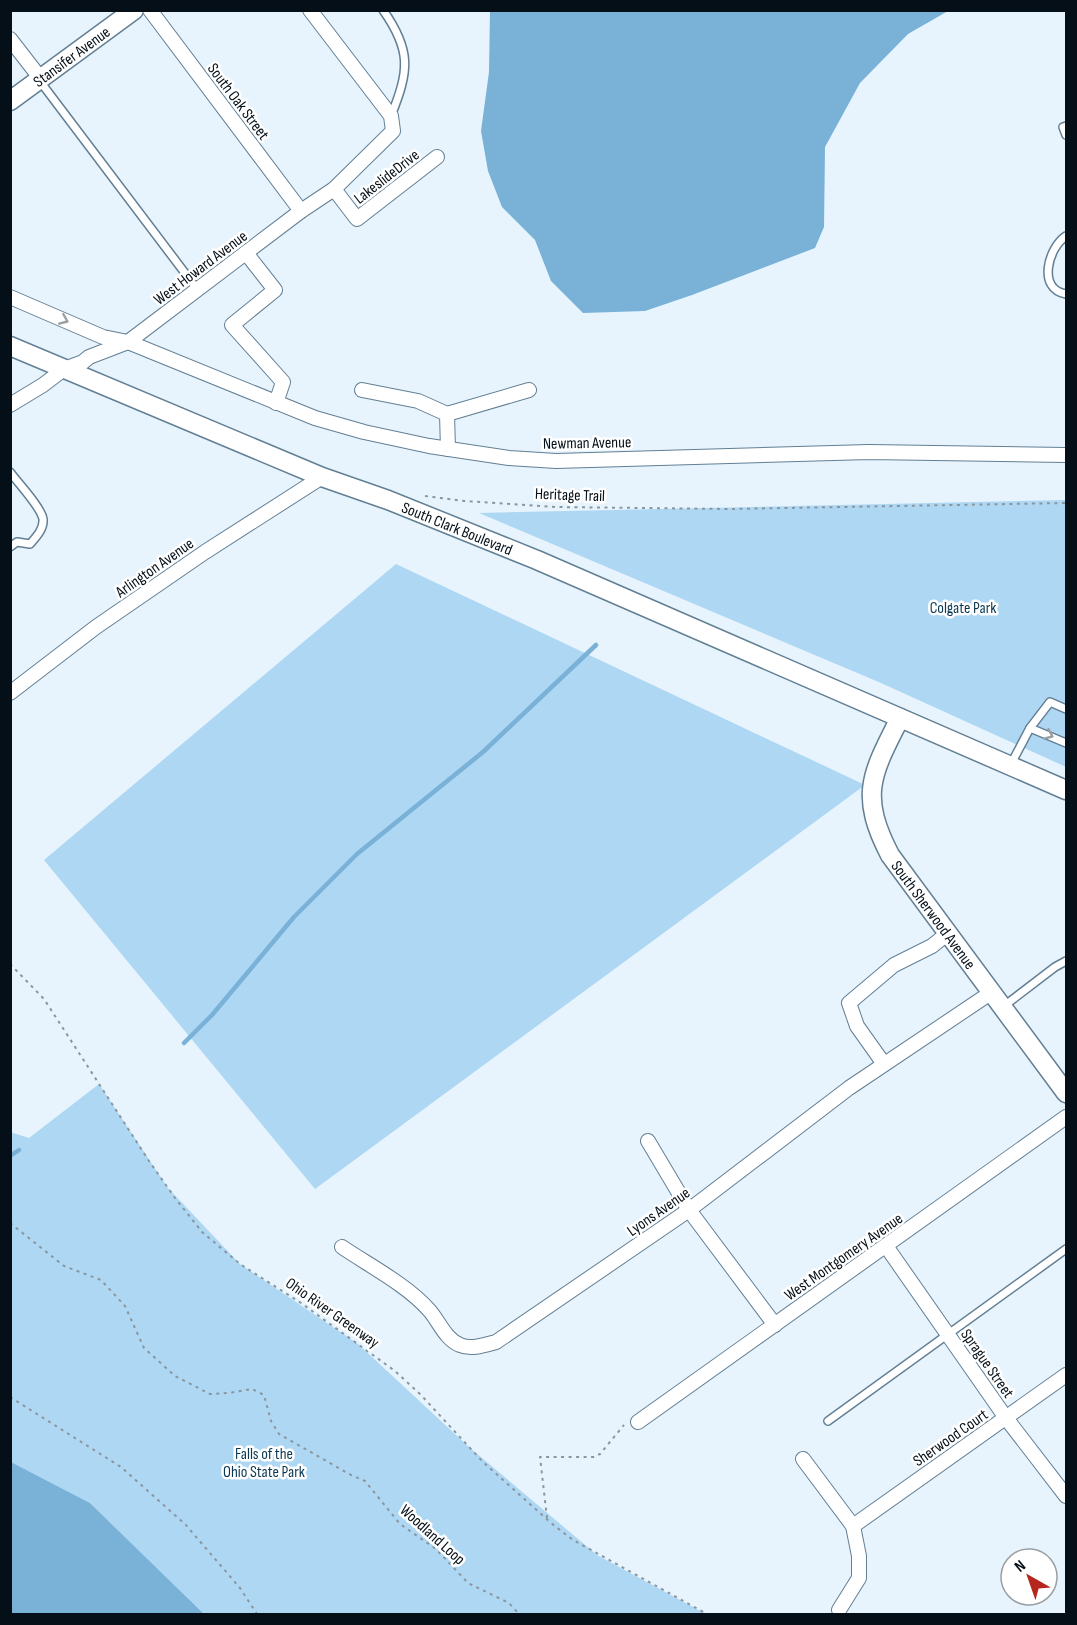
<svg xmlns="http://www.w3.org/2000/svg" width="1077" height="1625" viewBox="0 0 1077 1625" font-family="'Sofia Sans Condensed',sans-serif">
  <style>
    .green { fill: #aed7f4 }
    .water { fill: #79b1d7 }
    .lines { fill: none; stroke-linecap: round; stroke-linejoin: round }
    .stream { stroke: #79b1d7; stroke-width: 4.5 }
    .lane-casing { stroke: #627f94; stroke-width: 10 }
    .street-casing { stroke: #627f94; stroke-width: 16 }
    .secondary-casing { stroke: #627f94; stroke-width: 21 }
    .path { stroke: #8a969e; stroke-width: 2; stroke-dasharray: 3 4.5; stroke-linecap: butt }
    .lane { stroke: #fff; stroke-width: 7 }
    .street { stroke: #fff; stroke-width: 14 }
    .secondary { stroke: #fff; stroke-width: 18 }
    .oneway { stroke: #9b9fa2 }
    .labels { text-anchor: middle; stroke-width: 5; stroke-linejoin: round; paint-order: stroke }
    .street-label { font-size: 16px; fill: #050f17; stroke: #fff }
    .park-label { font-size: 16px; fill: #0b3953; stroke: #fff }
  </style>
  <rect width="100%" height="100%" fill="#e7f4fd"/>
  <!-- green -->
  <g class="green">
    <path d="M 1066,500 L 1066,767 L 881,683 L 479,513 Z"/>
    <path d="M 396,564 L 865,785 L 315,1189 L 44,860 Z"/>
    <path d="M 99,1084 L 168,1188 L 240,1264 L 358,1344 L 469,1447 L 597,1555 L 706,1614 L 204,1614 L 90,1503 L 11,1462 L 10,1132 L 29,1138 Z"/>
  </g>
  <!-- water -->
  <g class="water">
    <path d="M 490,11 L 490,10 L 948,11 L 908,34 L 860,83 L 825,147 L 824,227 L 815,248 L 692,295 L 645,311 L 583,313 L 551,281 L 535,240 L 502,207 L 488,171 L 481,131 L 489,72 Z"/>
    <path d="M 11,1462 L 90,1503 L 204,1614 L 11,1614 Z"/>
  </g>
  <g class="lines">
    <!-- stream -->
    <g class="stream">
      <path d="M 184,1043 L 212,1015 L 294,917 L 357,854 L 483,752 L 596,645"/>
      <path d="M 10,1156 L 19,1150"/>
    </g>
    <defs>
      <g id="lane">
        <path d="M 383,10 C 412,51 409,71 391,116"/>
        <path d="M 39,80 L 197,289"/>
        <path d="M 1066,126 L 1063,127 L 1066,135"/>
        <path d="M 1066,236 C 1048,248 1037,289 1066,294"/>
        <path d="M 10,472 C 18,483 41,507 43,519 C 44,529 36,537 30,544 L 17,542 L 10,547"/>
        <path d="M 1030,728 L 1066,743"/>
        <path d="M 1011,764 L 1030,728 L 1050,702 L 1066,709"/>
        <path d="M 1004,1006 L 1055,967 L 1066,961"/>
        <path d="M 828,1421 L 1066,1249"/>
      </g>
      <g id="street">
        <path d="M 150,10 L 301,211"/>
        <path d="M 10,39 L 41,79"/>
        <path d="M 334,189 L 357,219 L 437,157"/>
        <path d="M 246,253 L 275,290 L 232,325 L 283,382 L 276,403"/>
        <path d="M 10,297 L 103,337 L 128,342 L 315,418 L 364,432 L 429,446 L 509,458 L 556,461 L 869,452 L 1066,455"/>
        <path d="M 362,390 L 418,401 L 447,414 L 448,449"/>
        <path d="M 10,405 L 43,385 L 64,369 L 83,362 L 89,357 L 128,342 L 301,211 L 334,189 L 393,131 L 391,116 L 310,10"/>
        <path d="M 447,414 L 529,390"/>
        <path d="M 10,693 L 96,627 L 205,552 L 322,477"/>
        <path d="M 884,1064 L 857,1026 L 849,1003 L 894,965 L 932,946 L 947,934"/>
        <path d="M 648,1141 L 689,1210 L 775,1325"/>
        <path d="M 886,1246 L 1006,1418 L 1066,1496"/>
        <path d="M 342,1247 C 370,1266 407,1285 429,1310 C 439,1321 445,1339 460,1345 C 471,1350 485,1345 496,1342 L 689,1210 L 849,1088 L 992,992"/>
        <path d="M 638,1422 L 1066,1117"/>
        <path d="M 803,1459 L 853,1526 L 859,1556 L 859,1578 L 839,1610"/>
        <path d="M 853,1526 L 1066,1375"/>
      </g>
      <g id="secondary">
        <path id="s1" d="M 10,101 L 134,10"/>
        <path id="s2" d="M 10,346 L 322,477 L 388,500 L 537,560 L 1066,790"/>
        <path id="s3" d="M 900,718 C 871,775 859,795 890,855 L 1066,1093"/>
      </g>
    </defs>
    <!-- lane casing -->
    <use href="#lane" class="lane-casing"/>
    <!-- street casing -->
    <use href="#street" class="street-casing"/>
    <!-- secondary casing -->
    <use href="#secondary" class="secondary-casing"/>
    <!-- path -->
    <g class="path">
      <path d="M 425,496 L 464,501 L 555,507 L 729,509 L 1066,503"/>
      <path d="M 10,964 L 44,999 L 149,1161 L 175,1198 L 202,1232 L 240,1264 L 301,1303 L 395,1371 L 421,1395 L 483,1462 L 551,1523 L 573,1540 L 707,1614"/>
      <path d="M 10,1223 L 64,1266 L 101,1280 L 125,1306 L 144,1348 L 175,1376 L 210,1394 L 229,1393 L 252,1389 L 264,1395 L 271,1421 L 279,1434 L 351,1475 L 365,1481 L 400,1524 L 436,1549 L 468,1583 L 509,1603 L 519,1614"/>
      <path d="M 10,1397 L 121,1467 L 185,1524 L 240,1588 L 257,1614"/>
      <path d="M 547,1518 L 540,1457 L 594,1457 L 600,1454 L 624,1425"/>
    </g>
    <!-- lane -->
    <use href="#lane" class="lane"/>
    <!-- street -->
    <use href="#street" class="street"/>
    <!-- secondary -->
    <use href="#secondary" class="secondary"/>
  </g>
  <!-- one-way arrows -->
  <defs><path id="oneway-chevron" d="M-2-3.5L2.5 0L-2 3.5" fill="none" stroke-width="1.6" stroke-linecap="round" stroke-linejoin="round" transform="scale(1.5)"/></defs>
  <g class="oneway">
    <use href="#oneway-chevron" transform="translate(64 320) rotate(23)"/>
    <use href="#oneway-chevron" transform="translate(1049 735) rotate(24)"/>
  </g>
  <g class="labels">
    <!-- street labels -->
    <g class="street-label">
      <text dy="6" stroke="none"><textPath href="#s1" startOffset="76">Stansifer Avenue</textPath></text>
      <text transform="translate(239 101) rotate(53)" y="6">South Oak Street</text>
      <text transform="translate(386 176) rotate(-38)" y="6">LakeslideDrive</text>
      <text transform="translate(200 267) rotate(-37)" y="6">West Howard Avenue</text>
      <text transform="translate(587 442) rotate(-1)" y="6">Newman Avenue</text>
      <text transform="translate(570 494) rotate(2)" y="6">Heritage Trail</text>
      <text dy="6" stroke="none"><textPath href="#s2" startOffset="483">South Clark Boulevard</textPath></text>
      <text transform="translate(154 567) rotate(-35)" y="6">Arlington Avenue</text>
      <text dy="6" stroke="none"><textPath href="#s3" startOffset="220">South Sherwood Avenue</textPath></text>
      <text transform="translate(658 1211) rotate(-35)" y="6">Lyons Avenue</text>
      <text transform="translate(843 1256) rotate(-35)" y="6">West Montgomery Avenue</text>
      <text transform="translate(333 1312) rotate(35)" y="6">Ohio River Greenway</text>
      <text transform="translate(988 1363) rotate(55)" y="6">Sprague Street</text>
      <text transform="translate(950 1437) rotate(-35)" y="6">Sherwood Court</text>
      <text transform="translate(433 1534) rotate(42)" y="6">Woodland Loop</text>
    </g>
    <!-- park labels -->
    <g class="park-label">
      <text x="963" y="613">Colgate Park</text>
      <text x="264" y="1459">Falls of the<tspan x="264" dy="18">Ohio State Park</tspan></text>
    </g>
  </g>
  <!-- border -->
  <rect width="1077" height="1625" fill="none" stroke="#050f17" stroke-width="24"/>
  <!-- north arrow -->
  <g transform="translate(1029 1577) rotate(320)"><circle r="28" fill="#ffffff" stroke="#9b9fa2" stroke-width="1.5"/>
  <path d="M0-4.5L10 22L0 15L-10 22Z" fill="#b5271c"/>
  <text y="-9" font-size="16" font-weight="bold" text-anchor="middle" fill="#050f17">N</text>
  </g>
</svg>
